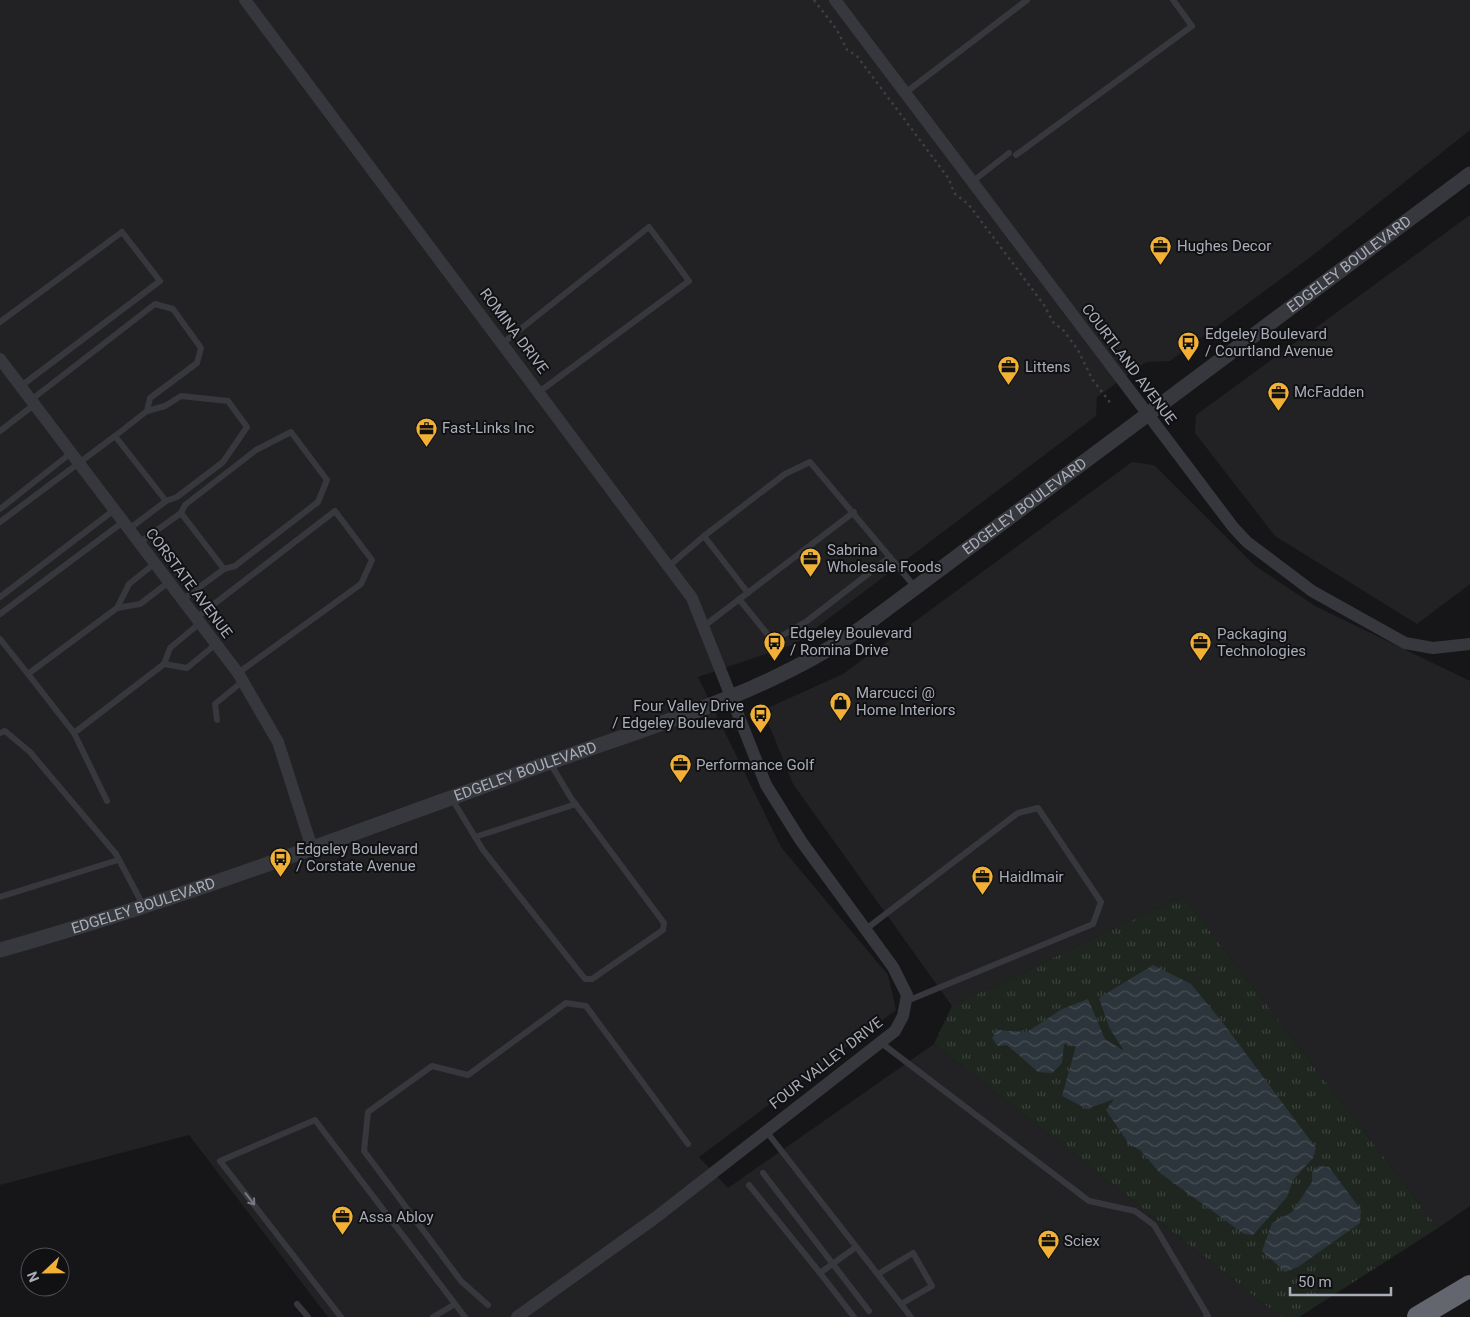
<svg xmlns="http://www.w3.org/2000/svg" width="1470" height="1317" viewBox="0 0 1470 1317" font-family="Roboto,sans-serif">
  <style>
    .built { fill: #222225 }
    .grass { fill: url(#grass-tufts) }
    .water { fill: url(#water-waves) }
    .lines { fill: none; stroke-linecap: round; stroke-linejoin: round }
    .path { stroke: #3d3f44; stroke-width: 2.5; stroke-dasharray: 2.5 4; stroke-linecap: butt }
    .service { stroke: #37383d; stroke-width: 6 }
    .minor { stroke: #37383d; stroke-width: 12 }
    .tertiary { stroke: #37383d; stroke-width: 15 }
    .motorway { stroke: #63666e; stroke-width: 22 }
    .oneway { stroke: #757881 }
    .labels { text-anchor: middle; stroke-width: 4; stroke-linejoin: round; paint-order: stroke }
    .poi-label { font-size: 15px; fill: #a8adb8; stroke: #111113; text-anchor: start }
    .street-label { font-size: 15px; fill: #a8adb8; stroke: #111113 }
  </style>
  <defs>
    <pattern id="grass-tufts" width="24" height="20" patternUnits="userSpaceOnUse" patternTransform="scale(1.25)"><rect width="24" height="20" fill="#1e261f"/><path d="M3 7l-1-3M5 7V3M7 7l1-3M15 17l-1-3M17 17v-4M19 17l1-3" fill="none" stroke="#3c433d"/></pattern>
    <pattern id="water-waves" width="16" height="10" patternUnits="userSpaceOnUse" patternTransform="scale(1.25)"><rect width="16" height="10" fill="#2c353c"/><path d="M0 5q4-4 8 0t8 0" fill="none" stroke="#485056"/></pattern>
  </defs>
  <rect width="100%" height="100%" fill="#161618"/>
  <!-- built -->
  <g class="built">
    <path d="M 0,0 L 1470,0 L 1470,130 L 1312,256 L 1170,361 L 1146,362 L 1097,397 L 1096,416 L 795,644 L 698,677 L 781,847 L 888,975 L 896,1010 L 699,1157 L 728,1188 L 934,1044 L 1281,1317 L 328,1317 L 189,1135 L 0,1185 Z"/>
    <path d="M 1470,215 L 1470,584 L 1417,624 L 1275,536 L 1195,433 L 1196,415 Z"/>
    <path d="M 1132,462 L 1154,465 L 1254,565 L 1315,606 L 1470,681 L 1470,1206 L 1438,1228 L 1183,896 L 952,1006 L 793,784 L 763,710 L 843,674 Z"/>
  </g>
  <!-- grass -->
  <path class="grass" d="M 1183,896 L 1438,1228 L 1299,1317 L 1281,1317 L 934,1044 L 952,1006 Z"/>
  <!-- water -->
  <g class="water">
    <path d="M 1153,965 L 1191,984 L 1223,1023 L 1316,1148 L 1313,1158 L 1293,1180 L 1287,1197 L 1253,1235 L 1244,1234 L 1160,1173 L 1140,1150 L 1129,1144 L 1106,1110 L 1114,1099 L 1087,1109 L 1062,1096 L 1076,1046 L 1064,1044 L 1062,1063 L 1052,1073 L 1038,1072 L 1007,1045 L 998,1046 L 992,1038 L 997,1030 L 1027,1032 L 1062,1009 L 1088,999 L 1105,1039 L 1124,1051 L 1109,1027 L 1099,998 Z"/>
    <path d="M 1319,1166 L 1329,1167 L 1361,1210 L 1360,1223 L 1298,1267 L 1285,1272 L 1262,1251 L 1272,1223 L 1292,1212 L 1312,1182 L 1312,1172 Z"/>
  </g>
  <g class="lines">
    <!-- path -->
    <path class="path" d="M 814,0 L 837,30 L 847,50 L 857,56 L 949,179 L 954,193 L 969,205 L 1044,305 L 1053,322 L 1064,331 L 1078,350 L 1092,379 L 1112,405"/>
    <!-- service -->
    <g class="service">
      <path d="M 905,93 L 1027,0"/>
      <path d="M 1016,155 L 1192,26 L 1173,0"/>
      <path d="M 972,182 L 1009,153"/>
      <path d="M 0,322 L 122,232 L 160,281 L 21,386"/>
      <path d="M 503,343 L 649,227 L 689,281 L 539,392"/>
      <path d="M 31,400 L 155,304 L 173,309 L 201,348 L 197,363 L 150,398 L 147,411"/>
      <path d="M 0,431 L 35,404"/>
      <path d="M 115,436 L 147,411 L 165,406 L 181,396 L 228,401 L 247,427 L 223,462 L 177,497 L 166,501"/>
      <path d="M 0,509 L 71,453"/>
      <path d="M 181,513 L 185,505 L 256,450 L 291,432 L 327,480 L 318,502 L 235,566 L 224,569"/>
      <path d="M 0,522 L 115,436 L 166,501 L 129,529"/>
      <path d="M 704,536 L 785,474 L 810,462 L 915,587"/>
      <path d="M 139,543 L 181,513 L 224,569 L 182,600"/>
      <path d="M 670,565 L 704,536 L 748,593"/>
      <path d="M 0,597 L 114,510"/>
      <path d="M 739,599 L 773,641 L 807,621 L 890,557"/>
      <path d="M 117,608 L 140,604 L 169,582"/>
      <path d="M 0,614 L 123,522"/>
      <path d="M 196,618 L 335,511 L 372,560 L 361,584 L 238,673"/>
      <path d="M 704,626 L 854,512"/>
      <path d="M 0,639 L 28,674 L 117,608 L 129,584 L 154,564"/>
      <path d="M 164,664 L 187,668 L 216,644"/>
      <path d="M 28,674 L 74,733 L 164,664 L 170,648 L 200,623"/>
      <path d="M 217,720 L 215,704 L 243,681"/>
      <path d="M 0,733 L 5,731 L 30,752 L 116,854 L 143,905"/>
      <path d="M 74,733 L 107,801"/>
      <path d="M 452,799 L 483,850 L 585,979 L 592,979 L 663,930 L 664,923 L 571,798 L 550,763"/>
      <path d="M 475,837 L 576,804"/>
      <path d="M 0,897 L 118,860"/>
      <path d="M 866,929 L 1018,813 L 1038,808 L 1101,902 L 1093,924 L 907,1001"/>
      <path d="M 880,1042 L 1089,1201 L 1135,1211 L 1154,1225 L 1208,1316 L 1206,1317"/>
      <path d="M 766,1131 L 911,1317"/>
      <path d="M 763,1173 L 869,1311"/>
      <path d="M 749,1185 L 820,1273"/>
      <path d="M 878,1274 L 913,1253 L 932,1286 L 901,1304"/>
      <path d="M 297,1304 L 308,1317"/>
      <path d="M 488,1305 L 461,1281 L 364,1151 L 368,1112 L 432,1066 L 468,1075 L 566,1003 L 586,1006 L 688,1144"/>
      <path d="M 341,1317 L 220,1161 L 315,1120 L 465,1317"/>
      <path d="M 433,1317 L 455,1304"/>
      <path d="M 854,1317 L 820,1273 L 856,1247"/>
    </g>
    <!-- minor -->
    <g class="minor">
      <path d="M 245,0 L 692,598 L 766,785 L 801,841 L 893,967 L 907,995 L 903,1016 L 895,1031 L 655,1218 L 517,1317"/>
      <path d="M 835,0 L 1233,527 L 1247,542 L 1312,591 L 1405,643 L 1433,648 L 1470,644"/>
      <path d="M 0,359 L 238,673 L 278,742 L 312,848"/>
    </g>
    <!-- tertiary -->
    <path class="tertiary" id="s1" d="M 0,950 C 178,900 351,834 525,771 C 636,731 763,696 860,629 L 1470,174"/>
    <!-- motorway -->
    <path class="motorway" d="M 1418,1317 L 1470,1286"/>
  </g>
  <!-- one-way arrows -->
  <defs><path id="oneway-shaft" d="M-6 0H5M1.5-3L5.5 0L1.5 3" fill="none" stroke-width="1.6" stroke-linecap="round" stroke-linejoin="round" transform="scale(1.25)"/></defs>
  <use class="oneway" href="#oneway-shaft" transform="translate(250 1199) rotate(52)"/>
  <!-- icons -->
  <defs>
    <symbol id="office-pin" viewBox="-11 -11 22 30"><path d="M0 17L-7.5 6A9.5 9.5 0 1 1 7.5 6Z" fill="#f2b134" stroke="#111113"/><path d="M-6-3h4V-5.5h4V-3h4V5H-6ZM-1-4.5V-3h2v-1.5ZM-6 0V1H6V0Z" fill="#111"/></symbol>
    <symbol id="bus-pin" viewBox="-11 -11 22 30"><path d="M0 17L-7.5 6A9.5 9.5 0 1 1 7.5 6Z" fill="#f2b134" stroke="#111113"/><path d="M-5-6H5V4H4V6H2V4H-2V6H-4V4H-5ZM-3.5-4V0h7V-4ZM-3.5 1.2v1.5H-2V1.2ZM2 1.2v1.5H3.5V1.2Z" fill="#111"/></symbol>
    <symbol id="shop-pin" viewBox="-11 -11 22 30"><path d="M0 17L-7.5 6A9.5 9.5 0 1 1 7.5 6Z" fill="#f2b134" stroke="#111113"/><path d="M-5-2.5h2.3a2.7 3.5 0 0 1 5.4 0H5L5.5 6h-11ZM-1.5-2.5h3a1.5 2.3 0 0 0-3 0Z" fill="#111"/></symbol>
  </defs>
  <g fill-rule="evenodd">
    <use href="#office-pin" x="1148" y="234" width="25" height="34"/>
    <use href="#bus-pin" x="1176" y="330" width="25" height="34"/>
    <use href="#office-pin" x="996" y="354" width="25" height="34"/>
    <use href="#office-pin" x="1266" y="380" width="25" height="34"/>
    <use href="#office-pin" x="414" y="416" width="25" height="34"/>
    <use href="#office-pin" x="798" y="546" width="25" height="34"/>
    <use href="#bus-pin" x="762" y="630" width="25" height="34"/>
    <use href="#office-pin" x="1188" y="630" width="25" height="34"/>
    <use href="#shop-pin" x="828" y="690" width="25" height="34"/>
    <use href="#bus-pin" x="748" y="702" width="25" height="34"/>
    <use href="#office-pin" x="668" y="752" width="25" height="34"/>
    <use href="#bus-pin" x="268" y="846" width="25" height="34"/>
    <use href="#office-pin" x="970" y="864" width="25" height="34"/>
    <use href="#office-pin" x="330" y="1204" width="25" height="34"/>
    <use href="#office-pin" x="1036" y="1228" width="25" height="34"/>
  </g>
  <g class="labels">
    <!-- poi labels -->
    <g class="poi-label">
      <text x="1177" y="251">Hughes Decor</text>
      <text x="1205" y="339">Edgeley Boulevard<tspan x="1205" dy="17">/ Courtland Avenue</tspan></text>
      <text x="1025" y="372">Littens</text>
      <text x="1294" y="397">McFadden</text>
      <text x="442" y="433">Fast-Links Inc</text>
      <text x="827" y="555">Sabrina<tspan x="827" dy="17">Wholesale Foods</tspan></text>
      <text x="790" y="638">Edgeley Boulevard<tspan x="790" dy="17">/ Romina Drive</tspan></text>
      <text x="1217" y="639">Packaging<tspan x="1217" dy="17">Technologies</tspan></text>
      <text x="856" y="698">Marcucci @<tspan x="856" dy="17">Home Interiors</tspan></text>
      <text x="744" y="711" text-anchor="end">Four Valley Drive<tspan x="744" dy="17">/ Edgeley Boulevard</tspan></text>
      <text x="696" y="770">Performance Golf</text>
      <text x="296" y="854">Edgeley Boulevard<tspan x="296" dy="17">/ Corstate Avenue</tspan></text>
      <text x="999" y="882">Haidlmair</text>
      <text x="359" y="1222">Assa Abloy</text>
      <text x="1064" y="1246">Sciex</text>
    </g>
    <!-- street labels -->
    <g class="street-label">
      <text dy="5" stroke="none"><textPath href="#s1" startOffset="1530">EDGELEY BOULEVARD</textPath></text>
      <text transform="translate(514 331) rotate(53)" y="5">ROMINA DRIVE</text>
      <text transform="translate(1129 364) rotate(53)" y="5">COURTLAND AVENUE</text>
      <text dy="5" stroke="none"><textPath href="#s1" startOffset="1125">EDGELEY BOULEVARD</textPath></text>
      <text transform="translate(189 583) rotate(53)" y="5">CORSTATE AVENUE</text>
      <text dy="5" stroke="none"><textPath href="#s1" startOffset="555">EDGELEY BOULEVARD</textPath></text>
      <text dy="5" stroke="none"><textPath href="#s1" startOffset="150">EDGELEY BOULEVARD</textPath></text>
      <text transform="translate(826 1063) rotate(-38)" y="5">FOUR VALLEY DRIVE</text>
    </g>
  </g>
  <!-- north arrow -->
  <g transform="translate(45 1272) rotate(248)"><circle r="24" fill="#111113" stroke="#4d4f55"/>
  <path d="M0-4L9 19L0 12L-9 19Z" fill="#f2b134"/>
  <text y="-8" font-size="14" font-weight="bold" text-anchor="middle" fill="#a8adb8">N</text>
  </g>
  <!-- scale -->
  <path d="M1290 1287v8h101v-8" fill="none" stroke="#a8adb8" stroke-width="2.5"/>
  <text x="1298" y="1287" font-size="15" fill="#a8adb8" stroke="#111113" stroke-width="4" paint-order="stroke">50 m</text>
</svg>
